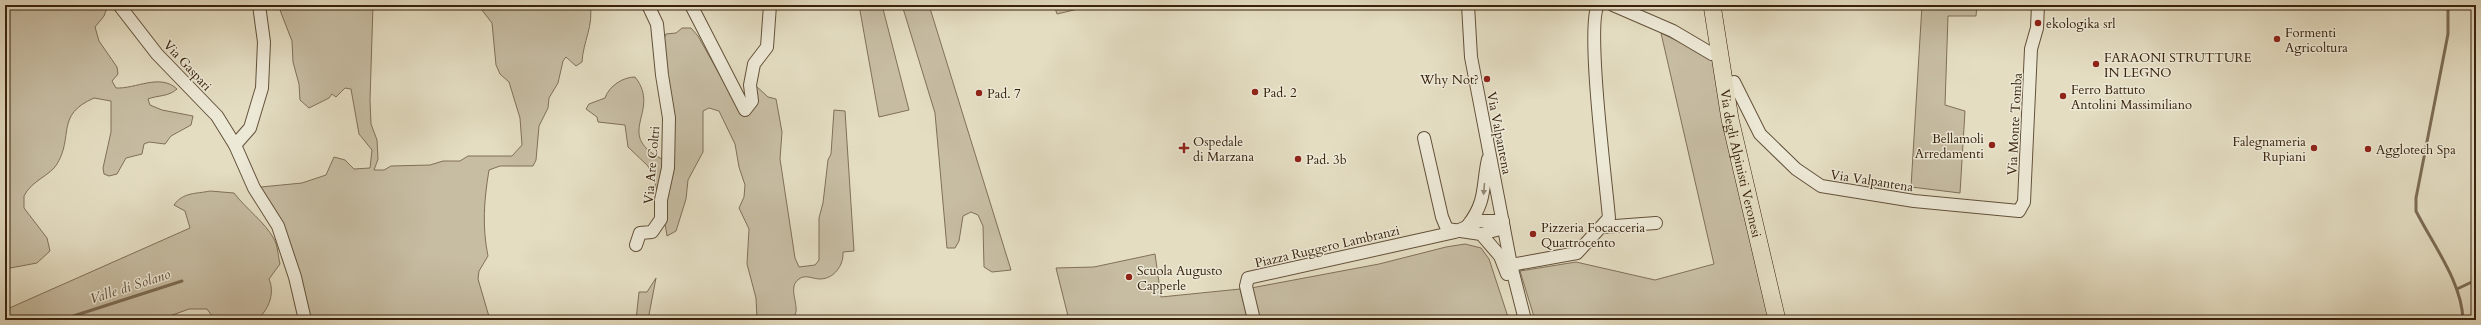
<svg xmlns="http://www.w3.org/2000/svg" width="2481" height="325" viewBox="0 0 2481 325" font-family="Cardo,serif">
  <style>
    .green { fill: #c7bda3; stroke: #807058 }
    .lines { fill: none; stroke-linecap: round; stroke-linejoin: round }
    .stream { stroke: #7c6c54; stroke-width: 3 }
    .minor-casing { stroke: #63513a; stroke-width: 14 }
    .highway-casing { stroke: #38220c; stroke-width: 18 }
    .minor { stroke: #ede9d7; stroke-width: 12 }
    .highway { stroke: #e4ddc2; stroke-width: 17 }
    .oneway { fill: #928672 }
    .poi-dot { fill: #8f2418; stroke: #ede9d7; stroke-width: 1.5 }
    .labels { text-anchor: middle; stroke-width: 3; stroke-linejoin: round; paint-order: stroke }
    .poi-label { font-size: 13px; fill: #38220c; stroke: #ede9d7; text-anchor: start }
    .street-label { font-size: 13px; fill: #38220c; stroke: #ede9d7 }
    .water-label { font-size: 14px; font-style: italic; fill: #604d36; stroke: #ede9d7 }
  </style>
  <rect width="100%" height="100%" fill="#e4ddc2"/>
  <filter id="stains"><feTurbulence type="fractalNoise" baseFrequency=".005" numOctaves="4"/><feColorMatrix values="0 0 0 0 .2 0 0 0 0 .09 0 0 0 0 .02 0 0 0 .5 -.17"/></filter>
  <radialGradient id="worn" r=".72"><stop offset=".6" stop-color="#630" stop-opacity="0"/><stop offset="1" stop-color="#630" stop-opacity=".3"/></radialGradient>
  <!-- green -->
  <g class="green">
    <path d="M 5,5 L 108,5 L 104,16 L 95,27 L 99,41 L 117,67 L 118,74 L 112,81 L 116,88 C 136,89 160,73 177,89 C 168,97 158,95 148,99 L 150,105 L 162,110 L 193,116 L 191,125 L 171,136 L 165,144 L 149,142 L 144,144 L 142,154 L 126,158 L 117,174 L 109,176 L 104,174 L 103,168 L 111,132 L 111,101 L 94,98 C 55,115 74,136 57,164 C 51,175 31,181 24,196 L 24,208 L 47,238 L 50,251 L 37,263 L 5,269 Z"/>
    <path d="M 278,5 L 373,5 L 370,100 L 371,124 L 377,140 L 378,159 L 374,170 L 384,170 L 391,166 L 430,165 L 443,161 L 460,161 L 468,156 L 512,156 L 522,145 L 520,118 L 509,82 L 500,74 L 496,65 L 492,23 L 478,5 L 590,5 C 594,25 583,42 582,62 L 576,66 L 566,57 L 563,61 L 558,83 L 549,98 L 548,108 L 539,126 L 536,160 L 533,166 L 500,166 L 489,170 C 484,200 482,227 488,256 L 479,271 L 478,279 L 490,320 L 305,320 L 297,286 L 260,196 L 261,187 L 302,183 L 326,175 L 334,157 L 345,160 L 354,169 L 370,168 L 372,150 L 359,134 L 351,89 L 345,88 L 336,97 L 332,94 L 329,98 L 309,108 L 300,100 L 299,84 L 293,62 L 292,41 Z"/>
    <path d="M 859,5 L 882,5 L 909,110 L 879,117 Z"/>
    <path d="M 902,5 L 929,5 L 1011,270 L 992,272 L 984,267 L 983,226 L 978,215 L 971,212 L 963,216 L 959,241 L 955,248 L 947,248 L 935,113 Z"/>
    <path d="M 1054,5 L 1095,5 L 1057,14 Z"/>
    <path d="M 1922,5 L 1977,5 L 1976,16 L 1948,16 L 1945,105 L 1965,111 L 1960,193 L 1911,187 Z"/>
    <path d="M 682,28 L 691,28 L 698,36 L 741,113 L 756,86 L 768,97 L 776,99 L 782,132 L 780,159 L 795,258 L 799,267 L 815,265 L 819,260 L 819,218 L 823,203 L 828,160 L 831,154 L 834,110 L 845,111 L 854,251 L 843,252 C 844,265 834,279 820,279 C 813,279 805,274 799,279 C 789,286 796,299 796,308 C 797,312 794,316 793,320 L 757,320 L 756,298 L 747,264 L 749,229 L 739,208 L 744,197 L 745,185 L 739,167 L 735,144 L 719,111 L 709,108 L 703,111 L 703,152 L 688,180 L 686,199 L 676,231 L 667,236 L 662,205 L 654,181 L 648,166 L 628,147 L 625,125 L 598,122 L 597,117 L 586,109 L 589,104 L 605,98 C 609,86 623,77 635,77 C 663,112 610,135 666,161 L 662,44 L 666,34 L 676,33 Z"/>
    <path d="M 1661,33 L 1712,58 L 1771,320 L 1535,320 L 1520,271 L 1576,262 L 1655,280 L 1714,264 Z"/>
    <path d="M 210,191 L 234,193 C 247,210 264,221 274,239 C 278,246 278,256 280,264 L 269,279 C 275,293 269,308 259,318 L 215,320 L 207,309 L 189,309 L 159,320 L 5,320 L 5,310 L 190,228 L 185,211 L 174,205 C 183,192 196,194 210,191 Z"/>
    <path d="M 1465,244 L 1481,248 L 1489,259 L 1509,320 L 1258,320 L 1251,288 L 1379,264 L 1446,247 Z"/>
    <path d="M 1155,254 L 1161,297 L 1240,289 L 1248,320 L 1069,320 L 1056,268 L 1094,267 Z"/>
    <path d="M 656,278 L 648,320 L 636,320 L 639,292 L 647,292 Z"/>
  </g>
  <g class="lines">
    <!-- stream -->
    <g class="stream">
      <path d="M 2448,5 L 2448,34 L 2416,198 L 2416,211 C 2433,245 2462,282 2463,320"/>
      <path d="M 2457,289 L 2476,280"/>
      <path d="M 61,320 L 182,281"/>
    </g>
    <defs>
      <g id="minor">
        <path d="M 119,5 L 157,54 L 217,116 L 235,145 L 254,188 L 278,226 L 295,277 L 305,320"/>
        <path d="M 691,5 L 745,110 L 752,101 L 750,85 L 754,64 L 767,47 L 770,5"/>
        <path d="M 1468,5 L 1471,57 L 1511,265 L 1525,320"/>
        <path d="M 1613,5 L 1673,31 L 1712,54"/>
        <path d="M 1734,82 L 1760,134 L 1796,169 L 1821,186 L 1914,201 L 2019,211 L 2024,202 L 2031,49 L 2037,28 L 2038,5"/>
        <path d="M 1424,138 L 1442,217 L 1447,229 L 1481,234 L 1504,228"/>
        <path d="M 235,145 L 250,128 L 262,88 L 264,42 L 259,5"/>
        <path d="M 1468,225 C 1487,201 1482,185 1488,159"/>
        <path d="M 1602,227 L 1656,223"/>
        <path d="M 1481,234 L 1500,256 L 1507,274"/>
        <path d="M 636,245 L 640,233 L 652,232 L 661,219 L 661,200 L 668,168 L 669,118 L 662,75 L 657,24 L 648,5"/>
        <path d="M 1511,265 L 1577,253 L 1609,218 C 1606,182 1586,27 1598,5"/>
        <path d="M 1254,320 L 1246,286 L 1248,278 L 1455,232 L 1479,221 L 1503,221"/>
      </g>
      <g id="highway">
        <path id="s1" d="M 1712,5 L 1730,119 L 1777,320"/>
      </g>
    </defs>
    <!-- minor casing -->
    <use href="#minor" class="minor-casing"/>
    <!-- highway casing -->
    <use href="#highway" class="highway-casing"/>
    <!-- minor -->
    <use href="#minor" class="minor"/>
    <!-- highway -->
    <use href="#highway" class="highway"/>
  </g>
  <!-- one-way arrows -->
  <defs><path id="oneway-solid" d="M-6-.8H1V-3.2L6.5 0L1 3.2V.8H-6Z"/></defs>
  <use class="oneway" href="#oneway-solid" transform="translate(1484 189) rotate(95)"/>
  <!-- markers -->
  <g class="poi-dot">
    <circle cx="2038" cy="23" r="4"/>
    <circle cx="2277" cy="39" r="4"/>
    <circle cx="2096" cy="64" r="4"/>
    <circle cx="1487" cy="79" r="4"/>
    <circle cx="1255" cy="92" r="4"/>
    <circle cx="979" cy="93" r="4"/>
    <circle cx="2063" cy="96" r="4"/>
    <circle cx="1992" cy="145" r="4"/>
    <path d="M1182 142h4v4h4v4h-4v4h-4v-4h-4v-4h4z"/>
    <circle cx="2314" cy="148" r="4"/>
    <circle cx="2368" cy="149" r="4"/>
    <circle cx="1298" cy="159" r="4"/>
    <circle cx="1533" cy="234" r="4"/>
    <circle cx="1129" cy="277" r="4"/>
  </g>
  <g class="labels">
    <!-- poi labels -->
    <g class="poi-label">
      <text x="2046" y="28">ekologika srl</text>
      <text x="2285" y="37">Formenti<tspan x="2285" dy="15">Agricoltura</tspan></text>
      <text x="2104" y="62">FARAONI STRUTTURE<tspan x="2104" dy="15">IN LEGNO</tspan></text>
      <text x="1479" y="84" text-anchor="end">Why Not?</text>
      <text x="2071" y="94">Ferro Battuto<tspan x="2071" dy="15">Antolini Massimiliano</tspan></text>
      <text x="1263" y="97">Pad. 2</text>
      <text x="987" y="98">Pad. 7</text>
      <text x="1984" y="143" text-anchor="end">Bellamoli<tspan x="1984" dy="15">Arredamenti</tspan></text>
      <text x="1193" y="146">Ospedale<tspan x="1193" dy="15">di Marzana</tspan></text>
      <text x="2306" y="146" text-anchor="end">Falegnameria<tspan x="2306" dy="15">Rupiani</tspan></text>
      <text x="2376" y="154">Agglotech Spa</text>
      <text x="1306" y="164">Pad. 3b</text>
      <text x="1541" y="232">Pizzeria Focacceria<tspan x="1541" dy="15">Quattrocento</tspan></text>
      <text x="1137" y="275">Scuola Augusto<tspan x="1137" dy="15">Capperle</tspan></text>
    </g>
    <!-- street labels -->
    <g class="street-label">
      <text transform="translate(188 65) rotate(47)" y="5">Via Gaspari</text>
      <text transform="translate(2014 124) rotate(-87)" y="5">Via Monte Tomba</text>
      <text transform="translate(1500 133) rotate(79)" y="5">Via Valpantena</text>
      <text dy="5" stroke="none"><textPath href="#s1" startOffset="161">Via degli Alpinisti Veronesi</textPath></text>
      <text transform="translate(651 165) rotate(-85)" y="5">Via Are Coltri</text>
      <text transform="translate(1872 180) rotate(9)" y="5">Via Valpantena</text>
      <text transform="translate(1327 246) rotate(-13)" y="5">Piazza Ruggero Lambranzi</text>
    </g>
    <!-- water labels -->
    <g class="water-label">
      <text transform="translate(130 286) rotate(-18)" y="5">Valle di Solano</text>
    </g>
  </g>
  <!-- margin -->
  <rect width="2481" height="325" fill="none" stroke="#e4ddc2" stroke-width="20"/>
  <rect x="6" y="6" width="2469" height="313" fill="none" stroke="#38220c" stroke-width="2"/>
  <rect x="10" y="10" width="2461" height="305" fill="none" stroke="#38220c"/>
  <rect width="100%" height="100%" filter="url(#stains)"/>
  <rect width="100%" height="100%" fill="url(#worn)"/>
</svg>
